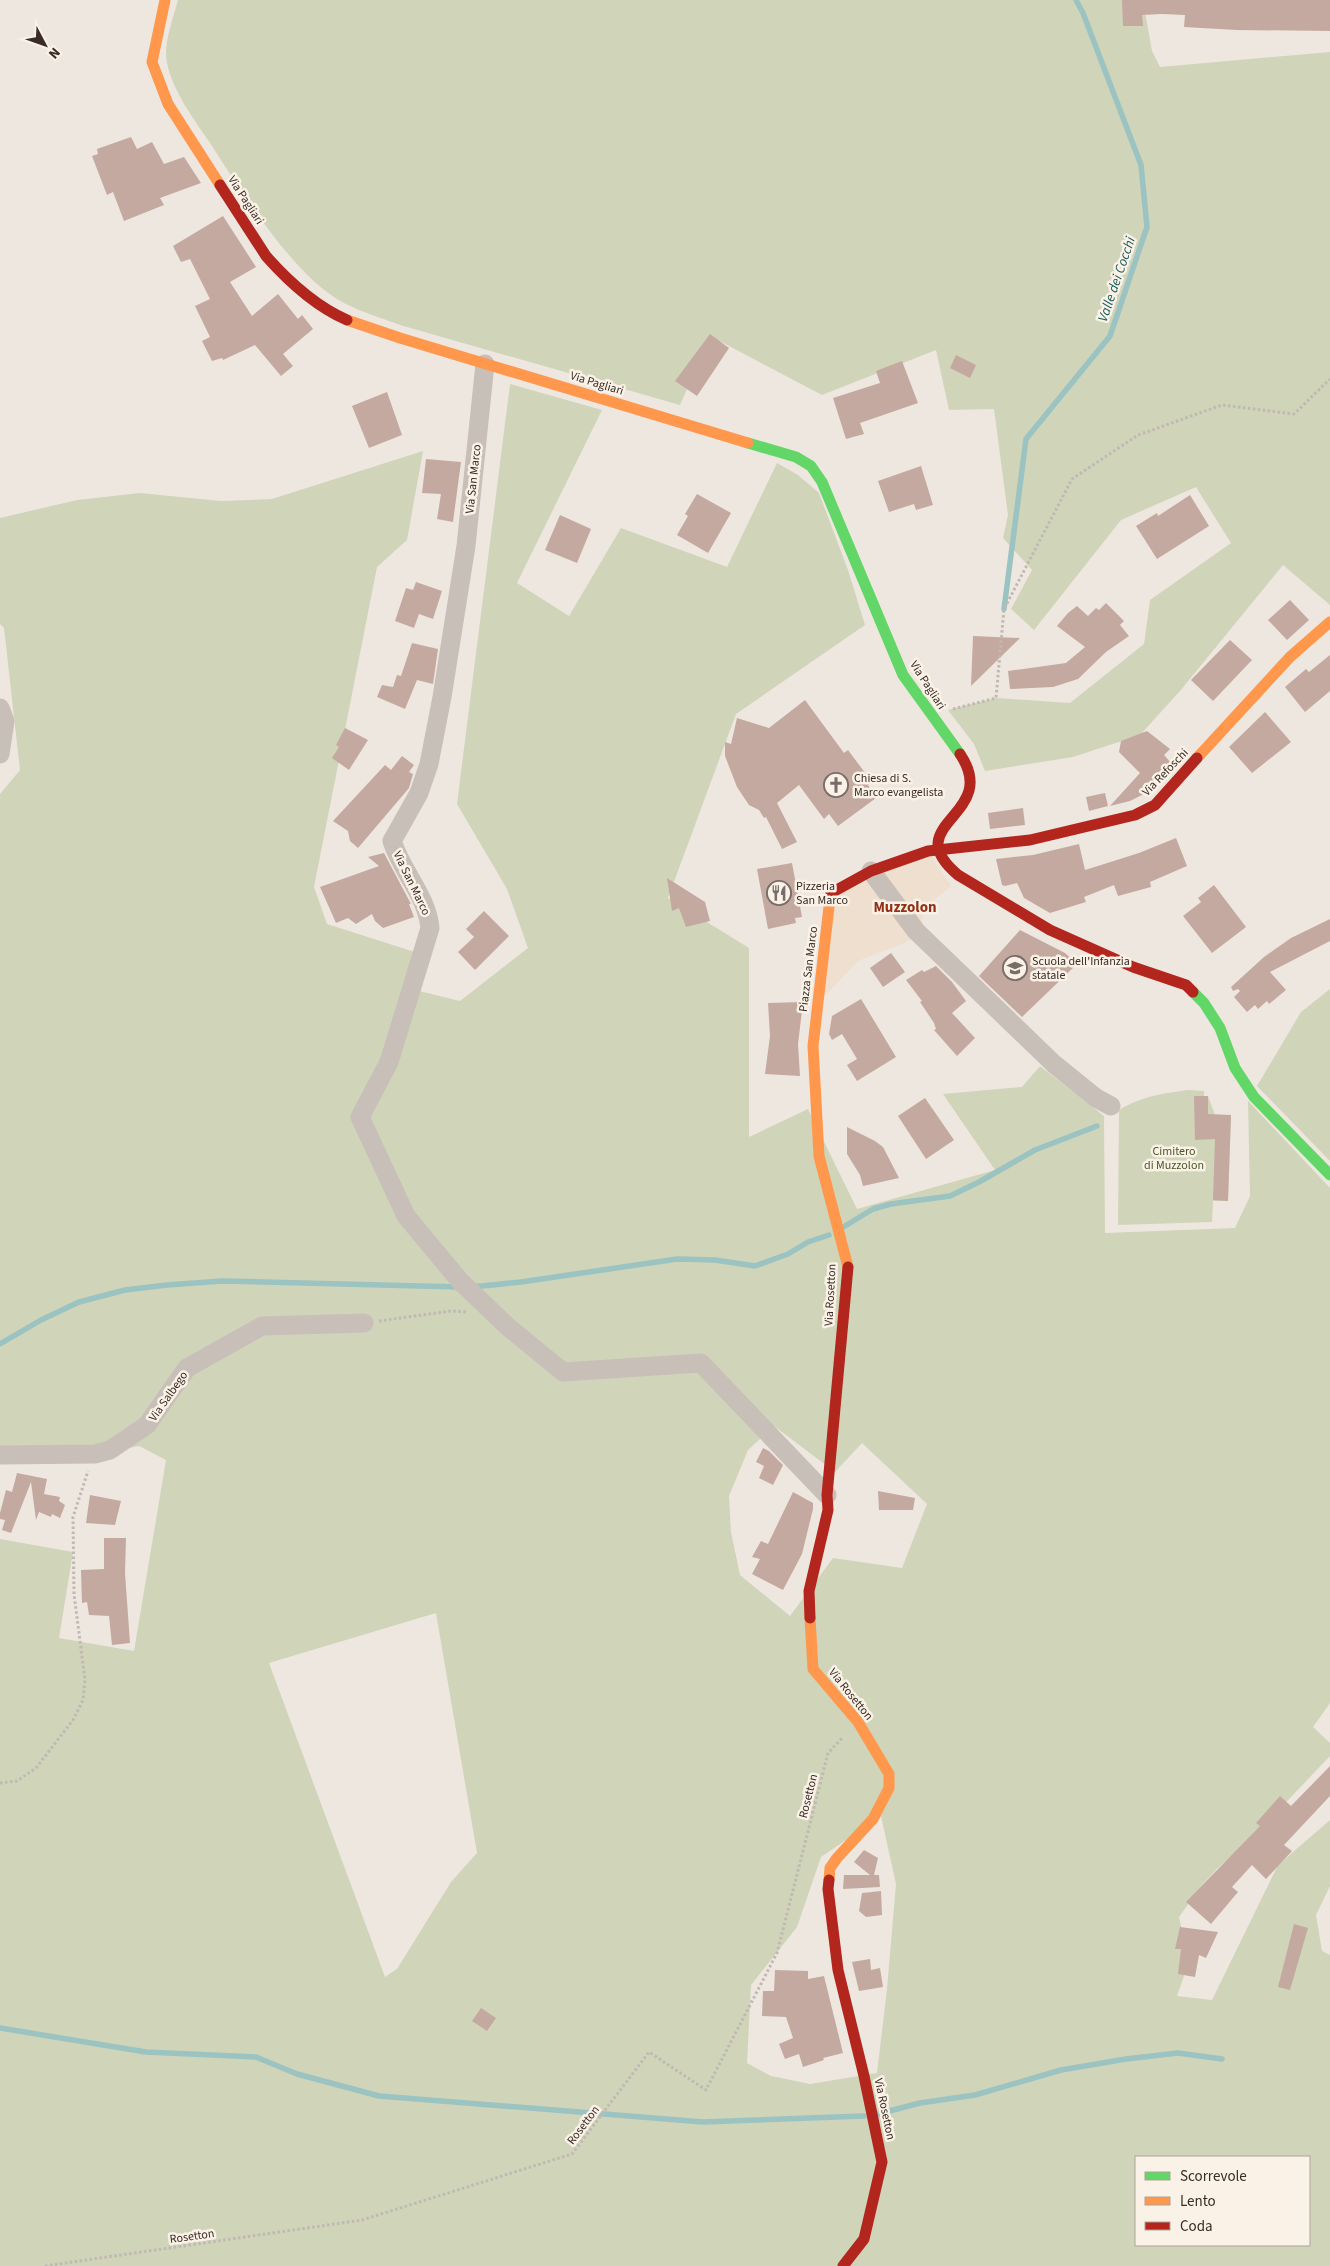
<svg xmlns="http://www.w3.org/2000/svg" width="1330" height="2266" viewBox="0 0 1330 2266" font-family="'Source Sans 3',sans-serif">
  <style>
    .green { fill: #d0d4b9; fill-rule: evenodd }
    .plaza { fill: #eedfce }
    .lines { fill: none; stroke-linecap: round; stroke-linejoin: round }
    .stream { stroke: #9ac3c1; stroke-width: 5.5 }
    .building { fill: #c4a9a0 }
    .path { stroke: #c0b8b2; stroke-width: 3; stroke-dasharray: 2.5 2.5; stroke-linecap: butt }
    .street { stroke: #c8bfb9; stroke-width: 19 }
    .fast { stroke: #63d668; stroke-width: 11 }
    .slow { stroke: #ff974d; stroke-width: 11 }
    .jam { stroke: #b3261e; stroke-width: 11 }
    .labels { text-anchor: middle; stroke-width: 5; stroke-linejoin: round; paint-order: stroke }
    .street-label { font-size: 12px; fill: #392c27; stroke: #fbf2e7 }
    .poi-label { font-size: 12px; fill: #392c27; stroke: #fbf2e7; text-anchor: start }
    .park-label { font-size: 12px; fill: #485928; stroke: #fbf2e7 }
    .water-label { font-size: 14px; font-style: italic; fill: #185b5e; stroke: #fbf2e7 }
    .quarter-label { font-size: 15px; font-weight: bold; fill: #903118; stroke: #fbf2e7 }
  </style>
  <rect width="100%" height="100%" fill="#eee7e0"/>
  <!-- green -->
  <g class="green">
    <path d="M 178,0 L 1139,0 L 1144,7 L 1152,51 L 1160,67 L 1330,52 L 1330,605 L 1283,565 L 1180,691 L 1140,735 L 1073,757 L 985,771 L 974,744 L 948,710 L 996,698 L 1070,703 L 1144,644 L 1150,600 L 1231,543 L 1196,487 L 1121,520 L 1034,630 L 1011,609 L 1032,570 L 1003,538 L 1008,515 L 994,409 L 949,410 L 936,350 L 822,395 L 710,336 L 680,405 L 400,325 C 379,317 357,311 337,299 C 288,268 242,192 210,143 C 194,119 173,92 167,63 C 163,44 173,19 178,0 Z"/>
    <path d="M 510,384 L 602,410 L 517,583 L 569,616 L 621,528 L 727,567 L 777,463 L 798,475 L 819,493 L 848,570 L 865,625 L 736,714 L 668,898 L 749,948 L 749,1137 L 808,1109 L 857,1209 L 995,1170 L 943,1094 L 1022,1087 L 1040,1066 L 1104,1116 L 1105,1233 L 1235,1228 L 1250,1196 L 1248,1101 L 1330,1188 L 1330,1703 L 1313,1727 L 1330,1743 L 1330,1756 L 1252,1838 L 1218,1868 L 1201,1886 L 1179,1917 L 1183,1935 L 1192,1953 L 1177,1996 L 1212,2000 L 1278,1865 L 1330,1820 L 1330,1886 L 1316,1915 L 1322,1951 L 1330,1955 L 1330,2266 L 0,2266 L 0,1539 L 73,1552 L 59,1638 L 134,1651 L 166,1460 L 139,1446 L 95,1454 L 0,1454 L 0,794 L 20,770 L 4,628 L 0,624 L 0,518 L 77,500 L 140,493 L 221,501 L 272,499 L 423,451 L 407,540 L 377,567 L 314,887 L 327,924 L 418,953 L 407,988 L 460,1001 L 528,948 L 507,889 L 457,804 ZM 774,1426 L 835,1472 L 862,1443 L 927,1504 L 902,1568 L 833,1558 L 790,1616 L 740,1575 L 731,1532 L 729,1496 L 748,1450 ZM 436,1613 L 477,1853 L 451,1882 L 397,1969 L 385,1977 L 269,1663 ZM 881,1816 L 896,1884 L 887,1989 L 877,2073 L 810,2084 L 771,2076 L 747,2063 L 751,1985 L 797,1927 L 821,1857 ZM 1136,2157 L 1309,2157 L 1309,2245 L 1136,2245 Z"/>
    <path d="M 1330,989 L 1330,1161 L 1257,1086 L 1301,1012 Z"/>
    <path d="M 1188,1090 L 1204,1091 L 1204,1096 L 1208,1096 L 1215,1115 L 1231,1115 L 1228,1201 L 1213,1201 L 1212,1222 L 1118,1225 L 1119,1110 C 1143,1096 1160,1094 1188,1090 Z"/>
  </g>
  <!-- plaza -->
  <path class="plaza" d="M 928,851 L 951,886 L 930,903 L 923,912 L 922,922 L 916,931 L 916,938 L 858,961 L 818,1003 L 831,893 Z"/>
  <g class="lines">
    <!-- stream -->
    <g class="stream">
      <path d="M 1004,609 L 1026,439 L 1110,336 L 1147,227 L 1141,165 L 1083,13 L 1076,0"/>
      <path d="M 845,1226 L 873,1209 L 891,1204 L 950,1196 L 979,1182 L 1035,1150 L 1097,1126"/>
      <path d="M 472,1287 L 521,1282 L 677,1259 L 715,1260 L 755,1266 L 788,1254 L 808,1242 L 829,1235"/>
      <path d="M 0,1344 L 41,1320 L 79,1302 L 125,1290 L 167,1285 L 222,1281 L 461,1287"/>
      <path d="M 0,2028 L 146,2052 L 256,2057 L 297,2074 L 379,2096 L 703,2122 L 864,2116"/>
      <path d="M 878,2114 L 920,2103 L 975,2095 L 1061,2070 L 1126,2059 L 1178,2053 L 1222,2059"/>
    </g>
  </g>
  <!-- building -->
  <g class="building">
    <path d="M 1122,0 L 1330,0 L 1330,31 L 1237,30 L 1184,27 L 1185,15 L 1162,14 L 1142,15 L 1143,26 L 1123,26 Z"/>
    <path d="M 131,137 L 137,149 L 152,142 L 164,164 L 184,157 L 201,183 L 160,198 L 164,205 L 124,221 L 113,192 L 107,195 L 92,156 L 98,154 L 97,149 Z"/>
    <path d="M 223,216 L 256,267 L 230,282 L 252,316 L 278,294 L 298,319 L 302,315 L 313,329 L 283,354 L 293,366 L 281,376 L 255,345 L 223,360 L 222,358 L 212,361 L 202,341 L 210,337 L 195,306 L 210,299 L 190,259 L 181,262 L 173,246 Z"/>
    <path d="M 710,334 L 729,348 L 697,396 L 675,381 Z"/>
    <path d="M 956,355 L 976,365 L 970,378 L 950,368 Z"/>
    <path d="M 902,361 L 918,403 L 860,423 L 864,434 L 846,439 L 833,398 L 880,383 L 876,371 Z"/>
    <path d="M 387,392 L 402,435 L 369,448 L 352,406 Z"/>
    <path d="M 426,459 L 461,462 L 453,522 L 437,519 L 441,494 L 422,493 Z"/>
    <path d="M 921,466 L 933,505 L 916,510 L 914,504 L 889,512 L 878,481 Z"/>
    <path d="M 697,494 L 731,513 L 708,553 L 677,535 L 688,516 L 685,514 Z"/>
    <path d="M 1190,495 L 1209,526 L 1157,559 L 1136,526 L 1157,513 L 1158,516 Z"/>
    <path d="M 560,515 L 591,529 L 577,563 L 545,550 Z"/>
    <path d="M 416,582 L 442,591 L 433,619 L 419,614 L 414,628 L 395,621 L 406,588 L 413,590 Z"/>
    <path d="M 1290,600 L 1309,620 L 1287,640 L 1268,620 Z"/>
    <path d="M 1106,603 L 1124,621 L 1120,625 L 1129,636 L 1106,652 L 1078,679 L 1053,687 L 1010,689 L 1008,671 L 1066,663 L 1085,647 L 1057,626 L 1068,613 L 1077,606 L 1088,616 L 1096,608 L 1099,610 Z"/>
    <path d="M 973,636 L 1020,638 L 971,686 Z"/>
    <path d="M 1230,640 L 1252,660 L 1213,701 L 1191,680 Z"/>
    <path d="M 412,643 L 438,649 L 433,684 L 417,680 L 405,709 L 377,697 L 382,685 L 393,687 L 397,675 L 401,676 Z"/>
    <path d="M 1330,655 L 1330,691 L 1305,712 L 1285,687 L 1306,669 L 1309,672 Z"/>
    <path d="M 805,700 L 844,753 L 848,750 L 872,782 L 868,785 L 876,798 L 838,826 L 829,814 L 824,819 L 799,785 L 777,803 L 797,842 L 782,849 L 766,817 L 764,818 L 759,810 L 749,805 L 737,787 L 725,756 L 725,742 L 731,744 L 737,718 L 769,728 Z"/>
    <path d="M 1265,712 L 1291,742 L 1252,773 L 1229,747 Z"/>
    <path d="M 345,728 L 368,740 L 349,770 L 332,758 L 339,747 L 336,745 Z"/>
    <path d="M 1147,731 L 1170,749 L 1164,755 L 1172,764 L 1146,793 L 1130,801 L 1110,806 L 1140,773 L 1119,752 L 1121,741 Z"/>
    <path d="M 402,756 L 414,765 L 409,772 L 413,774 L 409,788 L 358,848 L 350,841 L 348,831 L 333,821 L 385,765 L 391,770 Z"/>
    <path d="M 1105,793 L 1108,806 L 1089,811 L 1086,797 Z"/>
    <path d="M 1023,808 L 1025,825 L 990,829 L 988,813 Z"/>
    <path d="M 1176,838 L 1187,866 L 1150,882 L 1151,887 L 1118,896 L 1114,885 L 1084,897 L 1086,902 L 1050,913 L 1024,898 L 1017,883 L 1005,886 L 1002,885 L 996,859 L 1033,855 L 1079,844 L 1085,870 L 1139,853 Z"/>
    <path d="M 384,853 L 411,904 L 409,904 L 414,917 L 383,928 L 375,921 L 372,914 L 356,924 L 348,918 L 336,923 L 320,887 L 379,866 L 368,857 Z"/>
    <path d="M 792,863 L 802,917 L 795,918 L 796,923 L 768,929 L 757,869 Z"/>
    <path d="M 667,878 L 705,902 L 710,921 L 686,927 L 679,908 L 672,911 Z"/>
    <path d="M 1214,885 L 1246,927 L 1212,953 L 1183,916 L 1201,902 L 1198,898 Z"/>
    <path d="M 484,911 L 509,936 L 475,970 L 458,952 L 474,937 L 466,929 Z"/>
    <path d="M 1330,919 L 1330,941 L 1270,972 L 1286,990 L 1269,1004 L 1267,1001 L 1258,1009 L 1255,1005 L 1247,1012 L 1234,997 L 1240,991 L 1238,989 L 1233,991 L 1231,987 L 1264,957 L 1291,938 Z"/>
    <path d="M 1020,930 L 1065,953 L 1077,964 L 1022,1017 L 979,976 Z"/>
    <path d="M 891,953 L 905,972 L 883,987 L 870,968 Z"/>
    <path d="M 936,966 L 952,982 L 966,1001 L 952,1013 L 975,1038 L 957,1056 L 934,1030 L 936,1029 L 934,1023 L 920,1002 L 922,1001 L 906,980 L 922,970 L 924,972 Z"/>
    <path d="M 861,999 L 896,1057 L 857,1081 L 847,1065 L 857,1059 L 842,1034 L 832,1040 L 829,1034 L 832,1016 Z"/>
    <path d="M 803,1002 L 798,1044 L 800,1076 L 765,1074 L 770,1036 L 768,1003 Z"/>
    <path d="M 1194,1096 L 1208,1096 L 1208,1114 L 1231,1115 L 1228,1201 L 1213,1200 L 1215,1139 L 1195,1140 Z"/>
    <path d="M 925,1098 L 954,1140 L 926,1159 L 898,1116 Z"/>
    <path d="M 847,1127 L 875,1141 L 883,1147 L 899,1178 L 863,1186 L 860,1175 L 847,1154 Z"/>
    <path d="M 763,1448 L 769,1451 L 783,1465 L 773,1485 L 759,1478 L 764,1466 L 756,1462 Z"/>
    <path d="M 17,1473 L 47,1479 L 44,1494 L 60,1497 L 59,1501 L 65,1505 L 60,1518 L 52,1514 L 51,1517 L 39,1512 L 36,1520 L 31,1482 L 11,1533 L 2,1530 L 5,1520 L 0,1519 L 0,1513 L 6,1490 L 12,1492 Z"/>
    <path d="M 878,1491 L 915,1498 L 913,1510 L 879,1510 Z"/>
    <path d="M 793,1492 L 813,1503 L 813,1509 L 802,1554 L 783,1590 L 752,1574 L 760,1559 L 752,1557 L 761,1541 L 768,1544 Z"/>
    <path d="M 90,1495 L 121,1501 L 115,1525 L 86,1523 Z"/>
    <path d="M 104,1538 L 126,1538 L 125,1573 L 130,1643 L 112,1645 L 109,1616 L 89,1615 L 87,1602 L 82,1603 L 81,1570 L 104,1569 Z"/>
    <path d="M 1330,1766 L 1330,1796 L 1284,1845 L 1292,1851 L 1266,1879 L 1252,1865 L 1232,1887 L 1238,1892 L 1211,1924 L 1186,1902 L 1260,1826 L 1256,1823 L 1280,1796 L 1291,1806 Z"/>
    <path d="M 864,1850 L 878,1858 L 874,1875 L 879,1875 L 880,1887 L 843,1889 L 844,1875 L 870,1875 L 854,1862 Z"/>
    <path d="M 881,1891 L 882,1915 L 866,1917 L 859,1911 L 862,1893 Z"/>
    <path d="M 1294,1924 L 1308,1928 L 1290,1990 L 1278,1987 Z"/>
    <path d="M 1180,1927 L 1218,1932 L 1206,1958 L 1199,1955 L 1195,1977 L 1178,1974 L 1181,1949 L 1175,1949 Z"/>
    <path d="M 870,1959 L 871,1970 L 880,1968 L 883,1987 L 859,1991 L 852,1962 Z"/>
    <path d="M 775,1970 L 808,1971 L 808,1979 L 824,1976 L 843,2053 L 823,2058 L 824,2060 L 803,2067 L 799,2054 L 785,2059 L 779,2044 L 793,2038 L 786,2017 L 762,2016 L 763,1991 L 774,1991 Z"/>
    <path d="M 481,2008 L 496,2018 L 487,2031 L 472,2021 Z"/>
  </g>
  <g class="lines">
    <!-- path -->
    <g class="path">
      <path d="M 953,709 L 996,698 L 1004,609 L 1072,479 L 1138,435 L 1222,405 L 1294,414 L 1330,379"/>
      <path d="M 379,1321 L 451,1311 L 467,1312"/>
      <path d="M 0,1783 L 17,1781 L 36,1768 L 73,1720 L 83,1700 L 85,1680 L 74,1594 L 73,1517 L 88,1471"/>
      <path d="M 45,2266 L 362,2220 L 572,2154 L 649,2052 L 706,2090 L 777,1953 L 828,1753 L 843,1737"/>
    </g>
    <!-- street -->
    <g class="street">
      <path d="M 485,364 L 466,546 L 442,697 L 429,764 L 419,793 L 392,841 C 402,872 427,896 430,928 L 389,1062 L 360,1117 L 406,1216 L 460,1281 L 507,1326 L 563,1372 L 701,1363 L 827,1495"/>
      <path d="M 0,708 L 5,721 L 0,754"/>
      <path d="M 871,871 L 916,931 L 1054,1064 L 1096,1098 L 1111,1106"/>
      <path d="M 0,1455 L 95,1454 L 110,1450 L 147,1425 L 187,1368 L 262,1326 L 364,1323"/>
    </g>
    <!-- fast -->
    <g class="fast">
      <path d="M 748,443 L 796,457 L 811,466 L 822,482 L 903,675 L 960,754"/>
      <path d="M 1193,992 L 1204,1003 L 1220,1028 L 1235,1068 L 1254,1097 L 1330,1175"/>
    </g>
    <!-- slow -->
    <g class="slow">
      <path d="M 165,0 L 152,62 L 168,104 L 220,185"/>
      <path d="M 347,320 L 400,338 L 748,443"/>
      <path d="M 1197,758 L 1290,657 L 1330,622"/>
      <path d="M 830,898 L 813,1046 L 819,1156 L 848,1267"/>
      <path d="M 810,1618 L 813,1669 L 858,1722 L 889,1774 L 889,1788 L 873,1819 L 837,1858 L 830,1868 L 829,1880"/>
    </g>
    <!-- jam -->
    <g class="jam">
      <path d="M 220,185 L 266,256 C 289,282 315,306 347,320"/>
      <path d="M 960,754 C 1002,816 896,823 958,875 L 1050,930 L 1133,967 L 1186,985 L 1193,992"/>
      <path d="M 830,898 L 831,893 L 871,871 L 928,851 L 1030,840 L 1135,815 L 1155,805 L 1197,758"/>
      <path d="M 810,1618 L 809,1591 L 828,1510 L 827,1495 L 848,1267"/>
      <path d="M 829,1880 L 828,1889 L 838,1970 L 864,2076 L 882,2162 L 864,2239 L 843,2266"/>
    </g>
  </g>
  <!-- icons -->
  <defs>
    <symbol id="church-ring" viewBox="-11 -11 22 22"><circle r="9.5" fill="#fbf2e7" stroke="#786d68" stroke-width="1.5"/><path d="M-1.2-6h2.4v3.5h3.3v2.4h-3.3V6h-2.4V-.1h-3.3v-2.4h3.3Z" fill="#786d68"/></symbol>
    <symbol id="restaurant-ring" viewBox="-11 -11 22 22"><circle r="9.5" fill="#fbf2e7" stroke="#786d68" stroke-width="1.5"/><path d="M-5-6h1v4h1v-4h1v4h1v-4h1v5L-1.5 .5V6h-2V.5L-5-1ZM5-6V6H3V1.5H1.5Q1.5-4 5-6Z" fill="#786d68"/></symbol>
    <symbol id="school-ring" viewBox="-11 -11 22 22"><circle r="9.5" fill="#fbf2e7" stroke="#786d68" stroke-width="1.5"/><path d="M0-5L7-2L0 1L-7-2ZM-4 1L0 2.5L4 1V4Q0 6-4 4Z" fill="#786d68"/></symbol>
  </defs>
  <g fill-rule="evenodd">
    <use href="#church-ring" x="822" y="771" width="28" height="28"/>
    <use href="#restaurant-ring" x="765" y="879" width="28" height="28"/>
    <use href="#school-ring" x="1001" y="954" width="28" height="28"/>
  </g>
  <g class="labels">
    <!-- street labels -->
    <g class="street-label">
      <text transform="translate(246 200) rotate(57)" y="4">Via Pagliari</text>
      <text transform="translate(597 383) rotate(17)" y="4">Via Pagliari</text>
      <text transform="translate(473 479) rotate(-84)" y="4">Via San Marco</text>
      <text transform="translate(928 685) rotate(57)" y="4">Via Pagliari</text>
      <text transform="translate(1165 772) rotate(-46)" y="4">Via Refoschi</text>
      <text transform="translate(412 883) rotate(64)" y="4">Via San Marco</text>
      <text transform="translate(808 969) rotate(-83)" y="4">Piazza San Marco</text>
      <text transform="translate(830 1295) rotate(-87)" y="4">Via Rosetton</text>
      <text transform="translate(168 1396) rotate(-55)" y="4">Via Salbego</text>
      <text transform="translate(851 1694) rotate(51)" y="4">Via Rosetton</text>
      <text transform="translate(808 1796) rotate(-76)" y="4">Rosetton</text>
      <text transform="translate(885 2109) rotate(78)" y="4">Via Rosetton</text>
      <text transform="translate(583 2125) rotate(-53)" y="4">Rosetton</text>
      <text transform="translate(192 2236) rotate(-8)" y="4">Rosetton</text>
    </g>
    <!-- poi labels -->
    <g class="poi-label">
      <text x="854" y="782">Chiesa di S.<tspan x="854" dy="14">Marco evangelista</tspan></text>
      <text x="796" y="890">Pizzeria<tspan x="796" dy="14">San Marco</tspan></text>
      <text x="1032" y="965">Scuola dell'Infanzia<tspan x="1032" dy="14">statale</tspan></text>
    </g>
    <!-- park labels -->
    <g class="park-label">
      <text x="1174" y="1155">Cimitero<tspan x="1174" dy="14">di Muzzolon</tspan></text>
    </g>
    <!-- water labels -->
    <g class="water-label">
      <text transform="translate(1116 279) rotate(-71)" y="5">Valle dei Cocchi</text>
    </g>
    <!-- quarter labels -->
    <g class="quarter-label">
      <text x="905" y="912">Muzzolon</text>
    </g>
  </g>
  <!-- legend -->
  <rect x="1135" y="2156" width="175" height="90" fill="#fbf2e7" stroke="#ada39a"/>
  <rect x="1145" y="2172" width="25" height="8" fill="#63d668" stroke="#ada39a"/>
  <text x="1180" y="2181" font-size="15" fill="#392c27">Scorrevole</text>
  <rect x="1145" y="2197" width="25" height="8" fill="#ff974d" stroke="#ada39a"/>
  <text x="1180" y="2206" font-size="15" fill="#392c27">Lento</text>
  <rect x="1145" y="2222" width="25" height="8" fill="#b3261e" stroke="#ada39a"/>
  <text x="1180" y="2231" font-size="15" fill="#392c27">Coda</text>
  <!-- north arrow -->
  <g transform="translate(45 45) rotate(131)" stroke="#fbf2e7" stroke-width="4" paint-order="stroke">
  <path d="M0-4L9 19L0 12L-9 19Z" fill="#392c27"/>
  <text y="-8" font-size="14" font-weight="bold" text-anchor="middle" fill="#392c27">N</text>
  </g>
</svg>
